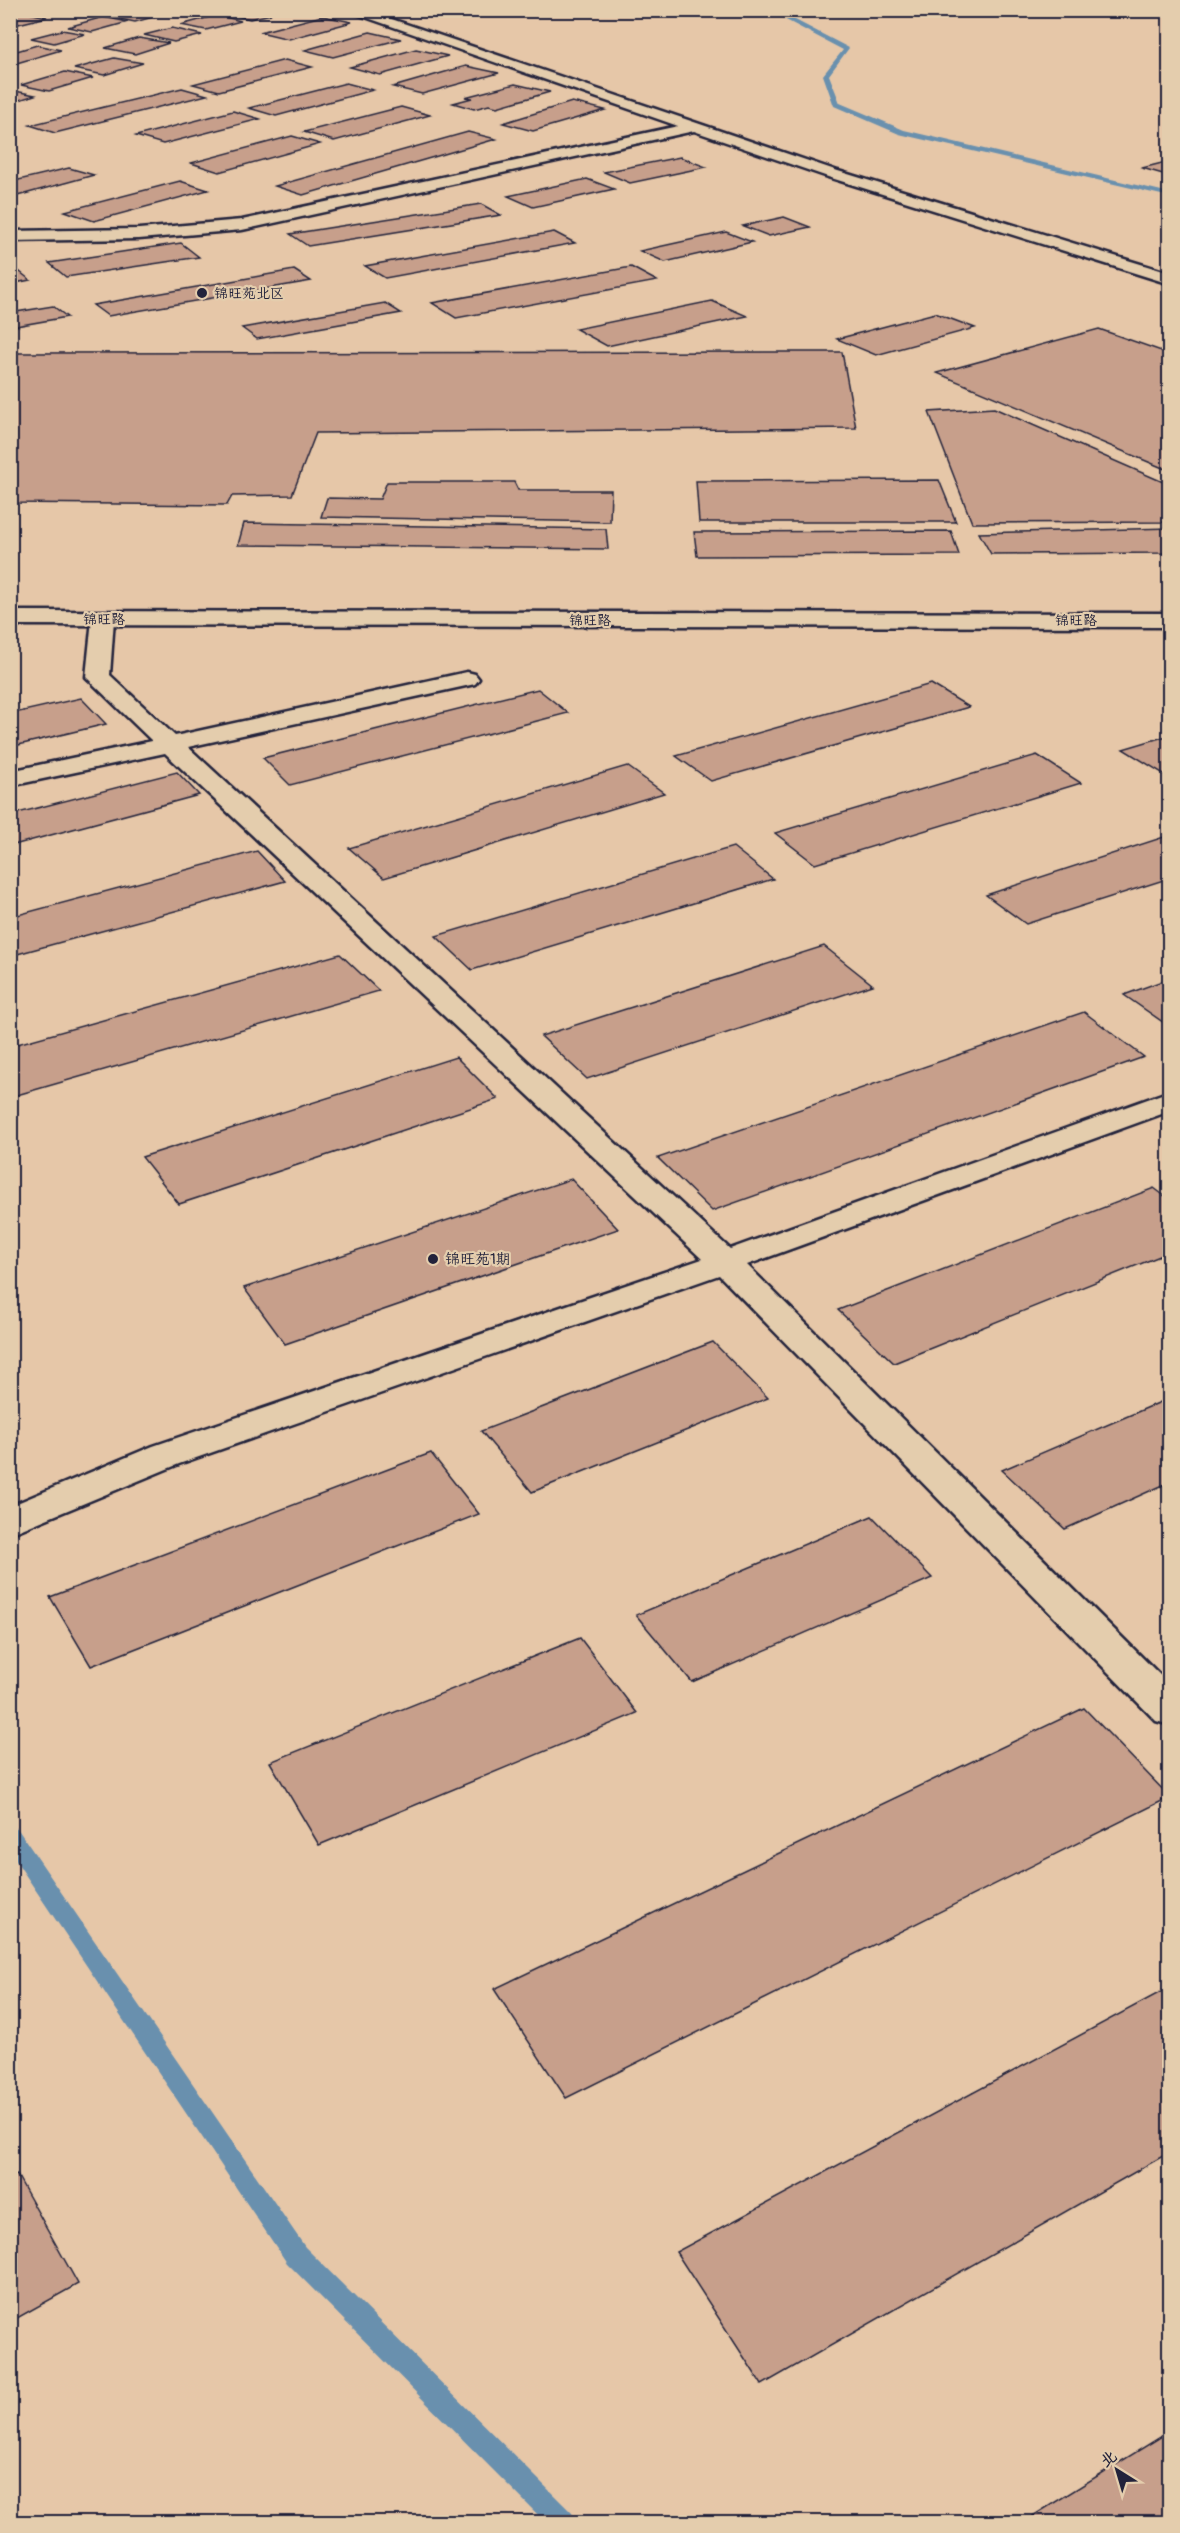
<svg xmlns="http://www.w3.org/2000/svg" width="1180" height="2533" viewBox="0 0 1180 2533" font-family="Pangolin,'LXGW WenKai TC',sans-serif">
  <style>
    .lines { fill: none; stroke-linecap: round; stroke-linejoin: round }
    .stream { fill: #6990ae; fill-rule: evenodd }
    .building { fill: #c79f8b; stroke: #22223b; stroke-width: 1.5 }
    .minor-casing { stroke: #22223b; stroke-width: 5 }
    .tertiary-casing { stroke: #22223b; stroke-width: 5 }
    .minor { fill: #e4cdad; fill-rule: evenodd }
    .tertiary { fill: #e4cdad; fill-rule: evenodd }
    .poi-dot { fill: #22223b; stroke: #e4cdad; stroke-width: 2 }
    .labels { text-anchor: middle; stroke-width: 4.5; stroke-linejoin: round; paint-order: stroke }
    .far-poi-label { font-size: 14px; fill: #22223b; stroke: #e4cdad; text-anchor: start }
    .far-street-label { font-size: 14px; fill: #22223b; stroke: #e4cdad }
    .poi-label { font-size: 15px; fill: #22223b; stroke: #e4cdad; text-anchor: start }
  </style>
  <rect width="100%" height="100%" fill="#e6c7a8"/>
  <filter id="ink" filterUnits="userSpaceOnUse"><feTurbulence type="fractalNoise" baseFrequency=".0167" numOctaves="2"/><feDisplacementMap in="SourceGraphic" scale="12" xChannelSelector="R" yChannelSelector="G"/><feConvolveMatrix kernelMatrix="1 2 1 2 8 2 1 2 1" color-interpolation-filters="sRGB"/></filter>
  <g filter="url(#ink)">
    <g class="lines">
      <!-- stream -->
      <g class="stream">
        <path d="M 767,10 L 776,10 L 849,48 L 829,75 L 840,103 L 904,130 L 1170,193 L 1170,197 L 899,134 L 834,106 L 823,75 L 843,50 Z"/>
        <path d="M 10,1826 L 17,1828 L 305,2247 L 572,2513 L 576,2522 L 545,2522 L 287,2263 L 10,1852 Z"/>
      </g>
    </g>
    <!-- building -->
    <g class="building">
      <path d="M 29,10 L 69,10 L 51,15 Z"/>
      <path d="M 134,10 L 165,10 L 171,12 L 135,22 L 111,17 Z"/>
      <path d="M 233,10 L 256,10 L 271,14 L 250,19 L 223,13 Z"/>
      <path d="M 392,10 L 439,10 L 441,11 L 406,16 Z"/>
      <path d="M 24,12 L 47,17 L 10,26 L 10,15 Z"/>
      <path d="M 217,15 L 241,21 L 206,30 L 181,25 Z"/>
      <path d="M 322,16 L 352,22 L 289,39 L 260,32 Z"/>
      <path d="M 103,17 L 128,22 L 92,32 L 68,27 Z"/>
      <path d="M 172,28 L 202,35 L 174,42 L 144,35 Z"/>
      <path d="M 62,30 L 85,34 L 54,43 L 31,38 Z"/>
      <path d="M 370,32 L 401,39 L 333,57 L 305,50 Z"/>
      <path d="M 139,38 L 169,43 L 135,54 L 105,48 Z"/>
      <path d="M 37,45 L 61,50 L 10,65 L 10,53 Z"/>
      <path d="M 416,49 L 448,56 L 380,75 L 350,67 Z"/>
      <path d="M 114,58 L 143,63 L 104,75 L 74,69 Z"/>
      <path d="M 285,60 L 312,67 L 219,91 L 193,84 Z"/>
      <path d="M 466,66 L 499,73 L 422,94 L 393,87 Z"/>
      <path d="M 65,72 L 93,78 L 49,91 L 21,85 Z"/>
      <path d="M 346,83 L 373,90 L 276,116 L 249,108 Z"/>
      <path d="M 515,84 L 550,92 L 497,107 L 489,105 L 474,109 L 453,103 L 472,98 L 465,97 Z"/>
      <path d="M 182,88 L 207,95 L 55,133 L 30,125 Z"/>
      <path d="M 10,90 L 35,95 L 10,103 Z"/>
      <path d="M 572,102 L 605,110 L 533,131 L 503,123 Z"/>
      <path d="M 401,107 L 430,115 L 334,141 L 304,132 Z"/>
      <path d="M 233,111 L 260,119 L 163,144 L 136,136 Z"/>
      <path d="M 468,132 L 496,139 L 303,195 L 275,186 Z"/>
      <path d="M 292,136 L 320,144 L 219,172 L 191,163 Z"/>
      <path d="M 680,157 L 706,167 L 630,183 L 604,172 Z"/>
      <path d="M 1170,161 L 1170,176 L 1142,168 Z"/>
      <path d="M 69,168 L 94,175 L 10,198 L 10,182 Z"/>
      <path d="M 587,179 L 614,189 L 533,207 L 508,196 Z"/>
      <path d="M 180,181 L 208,190 L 94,221 L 65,211 Z"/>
      <path d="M 481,204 L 501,215 L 308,246 L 290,234 Z"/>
      <path d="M 784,217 L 810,227 L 769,236 L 743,226 Z"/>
      <path d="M 554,232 L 575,243 L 385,278 L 365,266 Z"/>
      <path d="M 726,232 L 752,242 L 665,262 L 640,251 Z"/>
      <path d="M 181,243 L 199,257 L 66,277 L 49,263 Z"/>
      <path d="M 631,267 L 657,281 L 456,318 L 432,303 Z"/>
      <path d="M 10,268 L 15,268 L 30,280 L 10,284 Z"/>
      <path d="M 294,270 L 311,281 L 108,316 L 93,305 Z"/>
      <path d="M 712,301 L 747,316 L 607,346 L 576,329 Z"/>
      <path d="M 385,303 L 401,313 L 257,339 L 242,328 Z"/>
      <path d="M 53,306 L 67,317 L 10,327 L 10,313 Z"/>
      <path d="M 935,313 L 975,328 L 876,355 L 837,339 Z"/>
      <path d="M 1099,329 L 1170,354 L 1170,471 L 937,373 Z"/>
      <path d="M 842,352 L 856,428 L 316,433 L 292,495 L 232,496 L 227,505 L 10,503 L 10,353 Z"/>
      <path d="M 994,408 L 1170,485 L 1170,522 L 972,523 L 929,412 Z"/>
      <path d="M 939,480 L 956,522 L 699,522 L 696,481 Z"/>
      <path d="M 387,482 L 514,482 L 518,490 L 611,490 L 610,522 L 321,517 L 327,498 L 380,499 Z"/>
      <path d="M 244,523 L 606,529 L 608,549 L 238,545 Z"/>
      <path d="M 1170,528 L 1170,553 L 991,554 L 979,533 Z"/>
      <path d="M 951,531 L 959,555 L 697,556 L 694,532 Z"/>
      <path d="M 931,684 L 969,707 L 711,781 L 676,756 Z"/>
      <path d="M 538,689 L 568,713 L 290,785 L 263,758 Z"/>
      <path d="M 81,698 L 106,724 L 10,747 L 10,714 Z"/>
      <path d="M 1170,735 L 1170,775 L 1167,776 L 1123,749 Z"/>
      <path d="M 1037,755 L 1081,783 L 815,864 L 775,833 Z"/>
      <path d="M 627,766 L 664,793 L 384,878 L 349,848 Z"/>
      <path d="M 177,772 L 199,795 L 10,846 L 10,815 Z"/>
      <path d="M 1167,836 L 1170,838 L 1170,878 L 1026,924 L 986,895 Z"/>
      <path d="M 733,847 L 773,879 L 472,970 L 436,936 Z"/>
      <path d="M 257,851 L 285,881 L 10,956 L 10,917 Z"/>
      <path d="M 824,946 L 873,985 L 587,1079 L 541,1036 Z"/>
      <path d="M 340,954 L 379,991 L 10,1097 L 10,1046 Z"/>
      <path d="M 1170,978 L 1170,1027 L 1124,995 Z"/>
      <path d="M 1084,1012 L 1144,1057 L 712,1211 L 658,1158 Z"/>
      <path d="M 456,1057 L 498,1099 L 179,1204 L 142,1157 Z"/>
      <path d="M 571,1179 L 618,1229 L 285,1344 L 244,1288 Z"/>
      <path d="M 1154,1188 L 1170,1200 L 1170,1252 L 894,1363 L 838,1310 Z"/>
      <path d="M 713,1342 L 768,1398 L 532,1492 L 481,1431 Z"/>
      <path d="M 1170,1398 L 1170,1482 L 1065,1529 L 1002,1470 Z"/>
      <path d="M 431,1453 L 479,1514 L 91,1666 L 50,1597 Z"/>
      <path d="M 872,1516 L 932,1578 L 692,1682 L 636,1615 Z"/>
      <path d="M 580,1638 L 637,1713 L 319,1845 L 270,1762 Z"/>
      <path d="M 1084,1708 L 1170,1797 L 566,2098 L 494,1989 Z"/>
      <path d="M 1170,1987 L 1170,2152 L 762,2385 L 676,2252 Z"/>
      <path d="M 17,2175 L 78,2284 L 10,2322 L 10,2178 Z"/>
      <path d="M 1170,2431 L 1170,2522 L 1023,2522 Z"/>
    </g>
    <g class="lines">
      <defs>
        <g id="minor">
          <path d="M 345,10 L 365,10 L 838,171 L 1170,273 L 1170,284 L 828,177 L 694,131 L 242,230 L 139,239 L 10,241 L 10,231 L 139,229 L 242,220 L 678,126 Z"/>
          <path d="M 103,612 L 111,614 L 114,619 L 110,675 L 175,736 L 467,672 L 475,674 L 479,679 L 475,684 L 188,747 L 730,1249 L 1170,1091 L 1170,1111 L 747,1265 L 1170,1685 L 1170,1725 L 1156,1721 L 719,1275 L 179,1464 L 10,1534 L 10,1506 L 153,1446 L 702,1259 L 165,753 L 10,786 L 10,771 L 152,741 L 86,677 L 92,619 L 95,614 Z"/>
        </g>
        <path id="tertiary" d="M 10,611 L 1170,613 L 1170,627 L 10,625 Z"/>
      </defs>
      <!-- minor casing -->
      <use href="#minor" class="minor-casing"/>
      <!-- tertiary casing -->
      <use href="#tertiary" class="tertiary-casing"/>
      <!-- minor -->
      <use href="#minor" class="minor"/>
      <!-- tertiary -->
      <use href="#tertiary" class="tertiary"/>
    </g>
  </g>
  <!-- markers -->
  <g class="poi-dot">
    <circle cx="202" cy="293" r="6"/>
    <circle cx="433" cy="1259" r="6"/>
  </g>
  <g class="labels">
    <!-- far-poi labels -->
    <g class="far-poi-label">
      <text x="214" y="298">锦旺苑北区</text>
    </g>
    <!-- far-street labels -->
    <g class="far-street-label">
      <text x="104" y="624">锦旺路</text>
      <text x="590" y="625">锦旺路</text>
      <text x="1076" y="625">锦旺路</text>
    </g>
    <!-- poi labels -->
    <g class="poi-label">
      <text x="445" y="1264">锦旺苑1期</text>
    </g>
  </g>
  <!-- margin -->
  <rect width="1180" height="2533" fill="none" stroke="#e4cdad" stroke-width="36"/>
  <rect x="18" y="18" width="1144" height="2497" fill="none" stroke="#22223b" stroke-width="2" filter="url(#ink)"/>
  <!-- north arrow -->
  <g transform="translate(1117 2470) rotate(323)" stroke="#e4cdad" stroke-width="4.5" paint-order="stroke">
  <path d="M0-4.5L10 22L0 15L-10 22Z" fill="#22223b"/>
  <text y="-9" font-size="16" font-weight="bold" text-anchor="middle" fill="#22223b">北</text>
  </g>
</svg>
